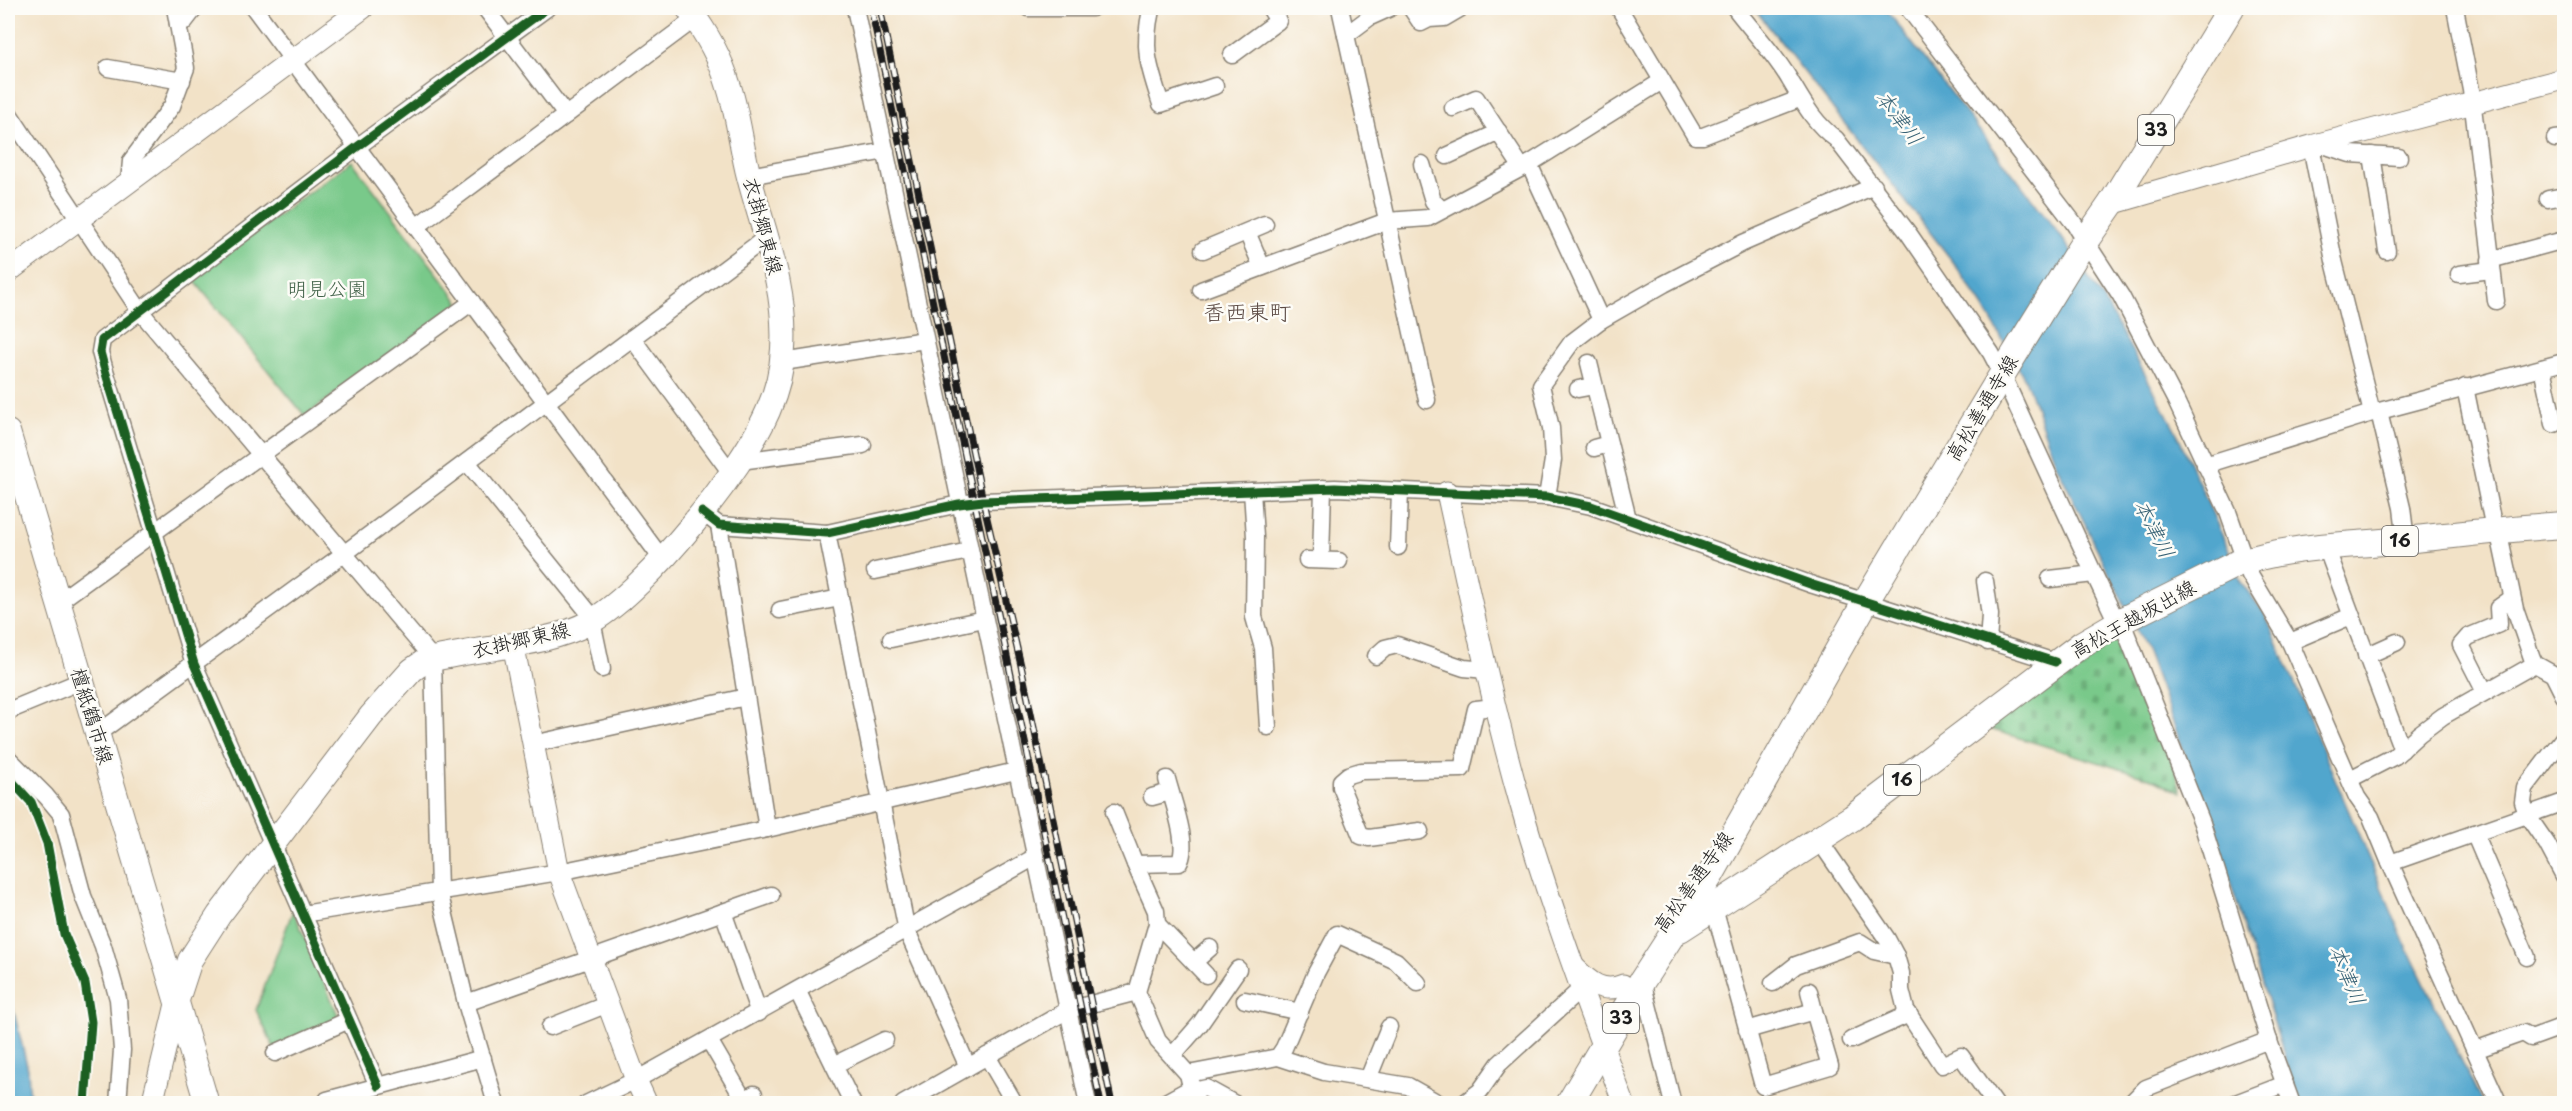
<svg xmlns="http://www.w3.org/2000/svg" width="2572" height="1111" viewBox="0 0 2572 1111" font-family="'Playpen Sans','Klee One',sans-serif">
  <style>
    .cemetery { fill: url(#cemetery-stones); stroke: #4a7253; stroke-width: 1.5 }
    .park { fill: #79c98a; stroke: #4a7253; stroke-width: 1.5 }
    .water { fill: #51a6cd; stroke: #366174; stroke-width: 1.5 }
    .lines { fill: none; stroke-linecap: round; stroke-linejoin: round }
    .minor-casing { stroke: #877f72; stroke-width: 19 }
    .tertiary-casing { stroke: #877f72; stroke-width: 23 }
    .secondary-casing { stroke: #877f72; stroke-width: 26 }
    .primary-casing { stroke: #877f72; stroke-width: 28 }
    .minor { stroke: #fff; stroke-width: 16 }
    .tertiary { stroke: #fff; stroke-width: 21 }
    .secondary { stroke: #fff; stroke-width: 24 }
    .primary { stroke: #fff; stroke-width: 26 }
    .rail-casing { stroke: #1c1c1c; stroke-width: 7 }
    .rail { stroke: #fdfcf7; stroke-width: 4.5; stroke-dasharray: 14; stroke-linecap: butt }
    .cycleway-casing { stroke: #fdfcf7; stroke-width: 13 }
    .cycleway { stroke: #1b5e20; stroke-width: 9 }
    .labels { text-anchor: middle; stroke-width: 5; stroke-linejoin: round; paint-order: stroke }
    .shield { fill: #fdfcf7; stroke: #605f5e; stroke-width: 1.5 }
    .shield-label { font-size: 18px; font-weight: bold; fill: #1c1c1c }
    .street-label { font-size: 20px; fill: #1c1c1c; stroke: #fdfcf7 }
    .park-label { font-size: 20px; fill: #416148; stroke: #fdfcf7 }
    .water-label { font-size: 21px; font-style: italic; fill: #366174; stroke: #fdfcf7 }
    .quarter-label { font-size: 22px; fill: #5b4a44; stroke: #fdfcf7 }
  </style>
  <defs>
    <pattern id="cemetery-stones" width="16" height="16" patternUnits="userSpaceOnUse" patternTransform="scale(1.5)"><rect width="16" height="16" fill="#79c98a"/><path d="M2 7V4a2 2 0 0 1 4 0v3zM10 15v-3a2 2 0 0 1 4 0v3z" fill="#68ac76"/></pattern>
  </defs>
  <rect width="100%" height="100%" fill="#fdfcf7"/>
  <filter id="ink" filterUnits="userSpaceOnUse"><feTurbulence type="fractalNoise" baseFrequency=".0167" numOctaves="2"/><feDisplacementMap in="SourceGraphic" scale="12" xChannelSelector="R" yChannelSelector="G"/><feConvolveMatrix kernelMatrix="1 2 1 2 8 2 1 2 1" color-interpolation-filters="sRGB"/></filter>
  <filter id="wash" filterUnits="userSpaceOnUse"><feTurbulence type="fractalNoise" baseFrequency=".008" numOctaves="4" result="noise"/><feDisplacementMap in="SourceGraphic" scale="24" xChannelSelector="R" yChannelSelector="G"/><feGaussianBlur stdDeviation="1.35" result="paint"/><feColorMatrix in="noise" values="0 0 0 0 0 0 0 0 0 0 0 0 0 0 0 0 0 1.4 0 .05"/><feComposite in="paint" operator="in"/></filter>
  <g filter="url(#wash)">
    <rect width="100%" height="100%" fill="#f2e2c7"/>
    <!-- cemetery -->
    <path class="cemetery" d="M 2121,632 L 2176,771 L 2181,793 L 2156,780 L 1983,727 Z"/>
    <!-- park -->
    <g class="park">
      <path d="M 352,161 L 460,303 L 305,416 L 192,278 Z"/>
      <path d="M 293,910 L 341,1022 L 275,1050 L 256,1010 Z"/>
    </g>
    <!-- water -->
    <g class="water">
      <path d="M 1754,8 L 1885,8 L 2060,235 L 2104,300 L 2175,429 L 2230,553 L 2240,581 L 2265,614 L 2404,941 L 2482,1103 L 2299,1103 L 2221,852 L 2147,652 L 2056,464 L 2026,381 L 1983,306 L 1954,263 Z"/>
      <path d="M 8,988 L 28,1069 L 30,1103 L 8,1103 Z"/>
    </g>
  </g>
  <g filter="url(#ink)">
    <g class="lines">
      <defs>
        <g id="minor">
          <path d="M 254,8 L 662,559"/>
          <path d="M 485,8 L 566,115"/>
          <path d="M 855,8 L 1088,1104"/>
          <path d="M 1028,8 L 1092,8"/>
          <path d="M 1149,8 L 1151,10 C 1142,50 1149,67 1161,104 L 1215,86"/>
          <path d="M 1340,8 L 1427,400"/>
          <path d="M 1411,8 L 1421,23 L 1429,19 L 1444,18 L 1461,8"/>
          <path d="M 1619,8 L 1695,136 L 1703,136 L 1799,99"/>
          <path d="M 1735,8 C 1753,32 1776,55 1791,82 C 1804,104 1815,124 1836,139 L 1909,234 L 1991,353 L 2002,374 L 2094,574 L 2113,614 L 2125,630 L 2202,823 L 2270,1044 L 2292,1104"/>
          <path d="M 1908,8 L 2073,222 L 2121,296 L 2176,401 L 2228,512 L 2250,575 L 2290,642 L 2357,797 L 2371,817 L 2390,863 L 2499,1104"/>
          <path d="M 2455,8 L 2471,90 L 2496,301"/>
          <path d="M 178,24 L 185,21 L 195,8"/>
          <path d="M 1346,35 L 1370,17 L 1390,8"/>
          <path d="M 1232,55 L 1278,21 L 1270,8"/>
          <path d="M 108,68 L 182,81"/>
          <path d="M 1453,108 L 1476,98 L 1522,168"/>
          <path d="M 8,112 L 140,311 L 433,659 L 439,891 L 466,1003 L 496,1104"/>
          <path d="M 2555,139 L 2564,138"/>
          <path d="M 2320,144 L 2350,154 L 2399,157"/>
          <path d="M 2311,146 L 2334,261 L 2372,413"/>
          <path d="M 2372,155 L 2387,251"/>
          <path d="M 1447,156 L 1499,132"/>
          <path d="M 1422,164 L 1433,201 L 1442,210"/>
          <path d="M 1529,164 L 1601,320 L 1572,342 L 1541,385 L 1551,428 L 1553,460 L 1547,497"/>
          <path d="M 749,176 L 886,151"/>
          <path d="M 129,182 L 131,161 L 172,106 L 186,68 L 175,8"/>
          <path d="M 2548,199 L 2564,196"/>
          <path d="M 416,227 L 696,18"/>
          <path d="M 1247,232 L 1262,267"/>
          <path d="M 1203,250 L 1265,224"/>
          <path d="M 2490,260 L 2564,240"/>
          <path d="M 2459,274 L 2491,270"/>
          <path d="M 1201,290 L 1387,221 L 1428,218 L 1529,164 L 1662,81"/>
          <path d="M 1601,320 L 1664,284 L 1743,243 L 1874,186"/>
          <path d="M 632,338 L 731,473"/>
          <path d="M 783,362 L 925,340"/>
          <path d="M 1589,363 L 1628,519"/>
          <path d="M 2542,368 L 2554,424"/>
          <path d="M 2465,387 L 2494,529"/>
          <path d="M 1578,389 L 1594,386"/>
          <path d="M 2379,412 L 2402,508 L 2406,540"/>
          <path d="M 1594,448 L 1609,444"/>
          <path d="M 740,461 L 863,445"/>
          <path d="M 467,462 L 594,619"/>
          <path d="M 2205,465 L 2372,413 L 2564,362"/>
          <path d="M 1252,491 L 1255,537 L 1254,617 L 1263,648 L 1268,727"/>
          <path d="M 702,512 L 719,525 L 827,533 L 959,504 L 983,501 L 1335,488 L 1547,497 L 1591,506 L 1813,585 L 2055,662"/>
          <path d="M 719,525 L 767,829"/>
          <path d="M 2498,529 L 2515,609 L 2532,658 L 2535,664 L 2553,674 L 2564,696"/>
          <path d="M 827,533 L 907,931 L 968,1067"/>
          <path d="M 1398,547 L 1400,491"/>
          <path d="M 2326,547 L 2402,750"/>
          <path d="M 1307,560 L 1339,561"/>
          <path d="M 1321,560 L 1323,488"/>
          <path d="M 875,571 L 969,551"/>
          <path d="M 2050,579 L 2094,574"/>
          <path d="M 1985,581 L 1990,615 L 1988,642"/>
          <path d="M 58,602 L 472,302"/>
          <path d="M 780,610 L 840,598"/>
          <path d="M 592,621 L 602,669"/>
          <path d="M 891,639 L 984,619"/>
          <path d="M 2290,642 L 2351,616"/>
          <path d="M 1376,656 L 1385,648 L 1397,645 L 1464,668 L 1486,670"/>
          <path d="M 2366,656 L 2397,642"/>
          <path d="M 2485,692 L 2461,645 L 2468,637 L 2499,624 L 2498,608 L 2512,598"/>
          <path d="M 8,711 L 81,681"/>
          <path d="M 97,734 L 345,553 L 767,237"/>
          <path d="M 2564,737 L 2525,788 L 2523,802 L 2527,815 L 2547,844 L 2564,876"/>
          <path d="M 533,744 L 746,697"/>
          <path d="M 8,758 L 46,796 L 61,814 L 83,896 L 103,946 L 118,999 L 122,1050 L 118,1104"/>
          <path d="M 2350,779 L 2395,756 L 2419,734 L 2443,716 L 2535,664"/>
          <path d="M 1152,797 L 1170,792"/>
          <path d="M 1114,812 L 1135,864"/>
          <path d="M 1420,831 L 1369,838 L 1361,836 L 1341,787 L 1341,781 L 1348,775 L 1361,771 L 1462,769 L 1476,709 L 1494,707"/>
          <path d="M 2474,833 L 2527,957"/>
          <path d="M 1819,840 L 1887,939 L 1896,956 L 1901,973 L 1901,990 L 1906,1010 L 1942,1065 L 1961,1056 L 1995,1104"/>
          <path d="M 2390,863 L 2564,802"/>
          <path d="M 1714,908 L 1763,1086 L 1830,1066 L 1814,1011 L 1747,1030"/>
          <path d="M 723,912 L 771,895"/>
          <path d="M 303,914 L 559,872 L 767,829 L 1016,771"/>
          <path d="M 1157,924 L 1206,975"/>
          <path d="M 1194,962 L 1210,948"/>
          <path d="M 1642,981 L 1673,1104"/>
          <path d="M 1773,983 L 1796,965 L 1860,942 L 1874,951 L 1896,956"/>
          <path d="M 1809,991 L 1814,1011"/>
          <path d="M 798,992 L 853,1104"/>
          <path d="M 1137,992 L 1157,924 L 1156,911 L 1135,864 L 1179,863 C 1190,845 1172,799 1167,779"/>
          <path d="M 1245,1000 L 1300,1012"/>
          <path d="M 466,1003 L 723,912 L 759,1013"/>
          <path d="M 550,1027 L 608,1004"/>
          <path d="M 709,1040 L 744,1100 L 754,1094"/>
          <path d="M 1851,1040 L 1909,1014"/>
          <path d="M 2475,1050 L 2523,1033 L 2531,1038 L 2564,1026"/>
          <path d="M 275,1053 L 349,1020"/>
          <path d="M 987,1056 L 1015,1104"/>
          <path d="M 1172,1056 L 1200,1024 L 1238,969"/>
          <path d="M 1278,1057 L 1324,1072 L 1408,1086 L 1440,1104"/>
          <path d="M 834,1065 L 885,1040"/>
          <path d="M 1188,1074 L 1278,1057 L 1284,1048 L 1316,973 L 1337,934 L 1396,961 L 1418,983"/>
          <path d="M 1368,1079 L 1389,1027"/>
          <path d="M 378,1086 L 194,664 L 104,367 L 100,352 L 102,340 L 357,147 L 547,8"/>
          <path d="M 1193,1091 L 1206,1088 L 1235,1104"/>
          <path d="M 328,1104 L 327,1100 L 483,1058"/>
          <path d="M 586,1104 L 636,1080 L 1035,857"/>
          <path d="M 903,1104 L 1068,1010 L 1137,992 L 1158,1041 L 1188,1074 L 1195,1104"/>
          <path d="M 1162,1104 L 1193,1087"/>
          <path d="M 1463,1104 L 1480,1091 L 1499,1064 L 1582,988"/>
          <path d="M 2130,1104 L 2146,1088 L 2269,1040"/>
          <path d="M 2233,1104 L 2285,1084"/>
        </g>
        <g id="tertiary">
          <path d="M 2111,204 L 2311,146 L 2564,79"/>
          <path d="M 8,272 L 363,8"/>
          <path d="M 1447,492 C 1470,596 1491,700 1520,802 C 1549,904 1587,1005 1624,1104"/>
          <path d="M 513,644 L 559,872 L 636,1080 L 647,1104"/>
          <path d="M 1575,968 C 1589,982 1603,994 1623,985"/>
          <path d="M 152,1104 L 177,1000"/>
        </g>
        <g id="secondary">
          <path d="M 8,432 L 207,1104"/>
          <path d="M 177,1000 L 190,960 L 219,915 L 371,716 L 412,670 L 425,661 C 474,648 549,646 592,621 C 648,588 742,471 768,411 C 776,393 782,369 783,349 C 787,289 764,234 749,177 C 741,146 738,113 728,84 C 720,56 705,31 688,8"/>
        </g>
        <g id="primary">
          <path d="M 1680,929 L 1852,818 L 2082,644 L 2125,619 L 2236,564 C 2290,545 2348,546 2404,540 C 2458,535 2511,528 2564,525"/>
          <path d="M 1569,1104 L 1642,981 L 1710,876 L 1866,601 L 2009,363 L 2079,250 L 2111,204 L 2231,8"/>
        </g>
      </defs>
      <!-- minor casing -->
      <use href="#minor" class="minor-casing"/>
      <!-- tertiary casing -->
      <use href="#tertiary" class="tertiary-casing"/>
      <!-- secondary casing -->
      <use href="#secondary" class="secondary-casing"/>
      <!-- primary casing -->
      <use href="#primary" class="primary-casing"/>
      <!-- minor -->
      <use href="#minor" class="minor"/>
      <!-- tertiary -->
      <use href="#tertiary" class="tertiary"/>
      <!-- secondary -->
      <use href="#secondary" class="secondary"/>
      <!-- primary -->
      <use href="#primary" class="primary"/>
      <defs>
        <g id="rail">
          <path d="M 871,8 L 1101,1104"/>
          <path d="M 880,8 L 983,501 L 1022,670 L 1112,1104"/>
        </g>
      </defs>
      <!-- rail casing -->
      <use href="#rail" class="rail-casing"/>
      <!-- rail -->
      <use href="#rail" class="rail"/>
      <defs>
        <g id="cycleway">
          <path d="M 702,512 L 719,525 L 827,533 L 959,504 L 983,501 L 1335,488 L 1547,497 L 1591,506 L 1813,585 L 2055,662"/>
          <path d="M 8,777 L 31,802 L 47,843 L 64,934 L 85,983 L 91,1022 L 85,1104"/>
          <path d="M 378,1086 L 194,664 L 104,367 L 100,352 L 102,340 L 357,147 L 547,8"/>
        </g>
      </defs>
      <!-- cycleway casing -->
      <use href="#cycleway" class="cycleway-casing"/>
      <!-- cycleway -->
      <use href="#cycleway" class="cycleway"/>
    </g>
  </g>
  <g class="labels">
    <!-- shield labels -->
    <g class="shield">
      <rect x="2138" y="115" width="36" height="30" rx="4.5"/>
      <rect x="2382" y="526" width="36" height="30" rx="4.5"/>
      <rect x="1884" y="765" width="36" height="30" rx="4.5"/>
      <rect x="1603" y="1003" width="36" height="30" rx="4.5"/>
    </g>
    <g class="shield-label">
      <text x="2156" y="136">33</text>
      <text x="2400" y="547">16</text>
      <text x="1902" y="786">16</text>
      <text x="1621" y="1024">33</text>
    </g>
    <!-- street labels -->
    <g class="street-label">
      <text transform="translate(763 226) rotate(75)" y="7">衣掛郷東線</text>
      <text transform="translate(1982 408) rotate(-59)" y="7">高松善通寺線</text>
      <text transform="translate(2133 619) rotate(-29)" y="7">高松王越坂出線</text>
      <text transform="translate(521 640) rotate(-13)" y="7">衣掛郷東線</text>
      <text transform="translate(92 716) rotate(73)" y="7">檀紙鶴市線</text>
      <text transform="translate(1693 882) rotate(-54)" y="7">高松善通寺線</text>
    </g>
    <!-- park labels -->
    <g class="park-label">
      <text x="327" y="296">明見公園</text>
    </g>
    <!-- water labels -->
    <g class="water-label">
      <text transform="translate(1899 118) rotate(53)" y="7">本津川</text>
      <text transform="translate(2154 529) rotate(63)" y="7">本津川</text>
      <text transform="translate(2347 975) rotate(68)" y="7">本津川</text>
    </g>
    <!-- quarter labels -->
    <g class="quarter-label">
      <text x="1247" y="320">香西東町</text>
    </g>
  </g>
  <!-- margin -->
  <rect width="2572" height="1111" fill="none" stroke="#fdfcf7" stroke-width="30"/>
</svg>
